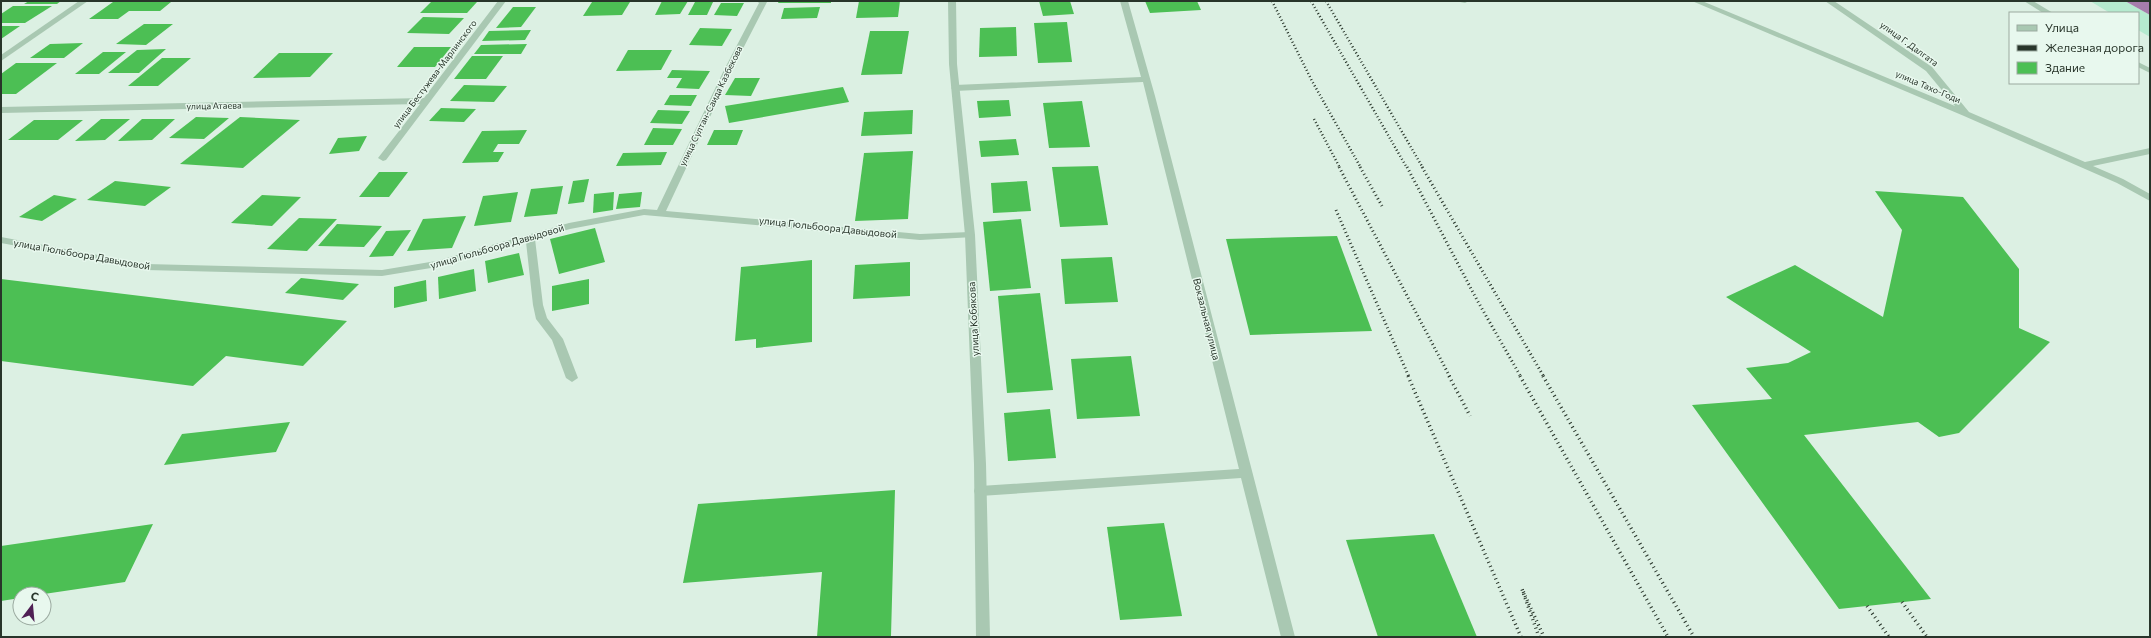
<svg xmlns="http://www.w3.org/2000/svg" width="2151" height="638" viewBox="0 0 2151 638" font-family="Commissioner,sans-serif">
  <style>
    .sand { fill: #b5eacf }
    .water { fill: #a67dac }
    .building { fill: #4cbf54 }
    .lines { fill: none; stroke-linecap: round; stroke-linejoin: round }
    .minor { fill: #a9c8b2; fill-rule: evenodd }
    .tertiary { fill: #a9c8b2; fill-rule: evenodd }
    .rail-far2 { stroke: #28352a; stroke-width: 2.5; stroke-dasharray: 1 2.5; stroke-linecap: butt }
    .rail-far1 { stroke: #28352a; stroke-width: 3; stroke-dasharray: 1 3; stroke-linecap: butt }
    .rail { stroke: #28352a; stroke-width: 3.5; stroke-dasharray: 1 3.5; stroke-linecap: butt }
    .labels { text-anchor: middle; stroke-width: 3; stroke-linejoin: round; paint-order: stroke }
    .far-street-label { font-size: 9px; fill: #28352a; stroke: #e8f8ee }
    .street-label { font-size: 10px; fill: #28352a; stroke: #e8f8ee }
  </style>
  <rect width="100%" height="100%" fill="#dcf0e3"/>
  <!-- sand -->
  <path class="sand" d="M 2090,1 L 2125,1 L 2150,15 L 2150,37 L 2138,30 L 2138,13 L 2110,13 Z"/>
  <!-- water -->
  <path class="water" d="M 2125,1 L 2150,1 L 2150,15 Z"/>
  <!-- building -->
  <g class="building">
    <path d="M 29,1 L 61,1 L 57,4 L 24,4 Z"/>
    <path d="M 662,1 L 688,1 L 680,14 L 655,15 Z"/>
    <path d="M 779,1 L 831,1 L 831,3 L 778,3 Z"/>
    <path d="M 859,1 L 900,1 L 898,17 L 856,18 Z"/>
    <path d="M 1039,1 L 1070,1 L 1074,14 L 1043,16 Z"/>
    <path d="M 1145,1 L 1197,1 L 1201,10 L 1150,13 Z"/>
    <path d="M 113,2 L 171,2 L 160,11 L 129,11 L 118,19 L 89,19 Z"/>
    <path d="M 431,2 L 477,2 L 467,13 L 420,13 Z"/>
    <path d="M 592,2 L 630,2 L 622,15 L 583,16 Z"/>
    <path d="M 695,2 L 713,2 L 707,15 L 688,15 Z"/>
    <path d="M 721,3 L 744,3 L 737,16 L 714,15 Z"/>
    <path d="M 13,6 L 52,6 L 25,23 L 1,23 L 1,14 Z"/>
    <path d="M 513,7 L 536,7 L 521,27 L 496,28 Z"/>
    <path d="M 820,7 L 817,18 L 781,19 L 784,8 Z"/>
    <path d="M 423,17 L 464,18 L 449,34 L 407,33 Z"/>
    <path d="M 1067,22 L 1072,62 L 1038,63 L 1034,23 Z"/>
    <path d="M 144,24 L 173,24 L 146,45 L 116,44 Z"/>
    <path d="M 1,26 L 20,26 L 1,39 Z"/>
    <path d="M 1016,27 L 1017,56 L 979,57 L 980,28 Z"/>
    <path d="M 700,28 L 732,29 L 722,46 L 689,45 Z"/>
    <path d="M 531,30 L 525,40 L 482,41 L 489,31 Z"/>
    <path d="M 870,31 L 909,31 L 902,74 L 861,75 Z"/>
    <path d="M 83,43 L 64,58 L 30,58 L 50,44 Z"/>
    <path d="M 527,44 L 521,54 L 474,54 L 481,45 Z"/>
    <path d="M 414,47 L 451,47 L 435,67 L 397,67 Z"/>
    <path d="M 166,49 L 139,73 L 108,73 L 137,50 Z"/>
    <path d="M 628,50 L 672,50 L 661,70 L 616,71 Z"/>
    <path d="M 103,52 L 126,52 L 99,74 L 75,74 Z"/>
    <path d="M 279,53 L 333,53 L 310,77 L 253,78 Z"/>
    <path d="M 472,56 L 503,56 L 486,79 L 454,79 Z"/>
    <path d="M 162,58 L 191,58 L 158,86 L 128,86 Z"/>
    <path d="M 16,63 L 57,63 L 16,94 L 1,94 L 1,74 Z"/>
    <path d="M 672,70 L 710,71 L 699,89 L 676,88 L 682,78 L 667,78 Z"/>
    <path d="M 735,78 L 760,78 L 751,96 L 725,95 Z"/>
    <path d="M 464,85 L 507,86 L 494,102 L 450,101 Z"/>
    <path d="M 843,87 L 849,102 L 729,123 L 725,106 Z"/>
    <path d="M 670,95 L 697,95 L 691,106 L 664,105 Z"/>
    <path d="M 1009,100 L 1011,116 L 979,118 L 977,101 Z"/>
    <path d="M 1082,101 L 1090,147 L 1049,148 L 1043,103 Z"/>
    <path d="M 441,108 L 476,109 L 464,122 L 429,121 Z"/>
    <path d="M 658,110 L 690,111 L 682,124 L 650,123 Z"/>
    <path d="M 913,110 L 912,134 L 861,136 L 864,112 Z"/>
    <path d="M 196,117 L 229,118 L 204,139 L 169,138 Z"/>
    <path d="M 240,117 L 300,120 L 243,168 L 180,164 Z"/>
    <path d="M 101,119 L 130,119 L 105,140 L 75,141 Z"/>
    <path d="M 142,119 L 175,119 L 152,140 L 118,141 Z"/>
    <path d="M 34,120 L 83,120 L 58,140 L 8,140 Z"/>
    <path d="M 653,128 L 682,129 L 673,145 L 644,145 Z"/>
    <path d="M 527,130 L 519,144 L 498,144 L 493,152 L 504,152 L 498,162 L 462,163 L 482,131 Z"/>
    <path d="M 714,130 L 743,130 L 737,145 L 707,145 Z"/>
    <path d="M 367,136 L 359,151 L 329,154 L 338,138 Z"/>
    <path d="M 1016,139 L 1019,155 L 981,157 L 979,141 Z"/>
    <path d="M 913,151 L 908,219 L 855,221 L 864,153 Z"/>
    <path d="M 667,152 L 661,165 L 616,166 L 623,153 Z"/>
    <path d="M 1098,166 L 1108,225 L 1060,227 L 1052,167 Z"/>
    <path d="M 379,172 L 408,172 L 389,197 L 359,197 Z"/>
    <path d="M 589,179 L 584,202 L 568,204 L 573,181 Z"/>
    <path d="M 115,181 L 171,187 L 145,206 L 87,200 Z"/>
    <path d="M 1027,181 L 1031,211 L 993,213 L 991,183 Z"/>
    <path d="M 563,186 L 557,214 L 524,217 L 531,189 Z"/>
    <path d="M 1875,191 L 1963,197 L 2019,269 L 2019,328 L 2050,342 L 1959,433 L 1939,437 L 1918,422 L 1804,435 L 1931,599 L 1839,609 L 1692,405 L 1772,399 L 1746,368 L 1788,363 L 1811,352 L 1726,297 L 1795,265 L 1883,317 L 1902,230 Z"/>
    <path d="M 518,192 L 511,222 L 474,226 L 483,196 Z"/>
    <path d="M 614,192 L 613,210 L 593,213 L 594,194 Z"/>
    <path d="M 642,192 L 640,207 L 616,209 L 619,194 Z"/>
    <path d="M 54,195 L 77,199 L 42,221 L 19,217 Z"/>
    <path d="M 262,195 L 301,197 L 272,226 L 231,223 Z"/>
    <path d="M 466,216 L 452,248 L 407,251 L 423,219 Z"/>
    <path d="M 299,218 L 337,219 L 307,251 L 267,249 Z"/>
    <path d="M 1021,219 L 1031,288 L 990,291 L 983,222 Z"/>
    <path d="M 337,224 L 382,226 L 364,247 L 318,246 Z"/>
    <path d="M 595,228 L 605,262 L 559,274 L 550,239 Z"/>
    <path d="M 411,230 L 393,256 L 369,257 L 386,231 Z"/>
    <path d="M 1337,236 L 1372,331 L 1250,335 L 1226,239 Z"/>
    <path d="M 519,253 L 524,275 L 488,283 L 485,261 Z"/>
    <path d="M 1112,257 L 1118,302 L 1065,304 L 1061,259 Z"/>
    <path d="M 812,260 L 812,342 L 756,348 L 756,339 L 735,341 L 741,267 Z"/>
    <path d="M 910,262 L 910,296 L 853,299 L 855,265 Z"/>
    <path d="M 474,269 L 476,291 L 439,299 L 438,277 Z"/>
    <path d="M 301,278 L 359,284 L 343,300 L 285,293 Z"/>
    <path d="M 1,279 L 347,321 L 303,366 L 226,356 L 193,386 L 1,361 Z"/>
    <path d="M 589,279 L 589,304 L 552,311 L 552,286 Z"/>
    <path d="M 426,280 L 427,301 L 394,308 L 394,287 Z"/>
    <path d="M 1040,293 L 1053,390 L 1007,393 L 998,296 Z"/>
    <path d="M 1131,356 L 1140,416 L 1077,419 L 1071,359 Z"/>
    <path d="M 1050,409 L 1056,458 L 1008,461 L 1004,413 Z"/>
    <path d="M 290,422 L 276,452 L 164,465 L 182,434 Z"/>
    <path d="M 895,490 L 891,636 L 817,637 L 822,572 L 683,583 L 698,504 Z"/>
    <path d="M 1164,523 L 1182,616 L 1120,620 L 1107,527 Z"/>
    <path d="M 153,524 L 125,582 L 44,594 L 20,594 L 20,598 L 1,601 L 1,546 Z"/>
    <path d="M 1434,534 L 1477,637 L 1378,637 L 1346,540 Z"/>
  </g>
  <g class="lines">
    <!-- minor -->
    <g class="minor">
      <path d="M 79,1 L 88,1 L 1,61 L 1,55 Z"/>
      <path d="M 498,1 L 506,1 L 386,160 L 383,161 L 378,158 L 420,104 L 1,113 L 1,107 L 424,98 Z"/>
      <path d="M 757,1 L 767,2 L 732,70 L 666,211 L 920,234 L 970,232 L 975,235 L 974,237 L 920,240 L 644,215 L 570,229 L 535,239 L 543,305 L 547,318 L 563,339 L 578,378 L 572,382 L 566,378 L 552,340 L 536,319 L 533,305 L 526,242 L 437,267 L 382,276 L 146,270 L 1,243 L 1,237 L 146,264 L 382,270 L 436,261 L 569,223 L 644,209 L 657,210 L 724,70 L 759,3 Z"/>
      <path d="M 1120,1 L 1128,1 L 1155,96 L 1295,637 L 1281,637 L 1241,478 L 980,496 L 975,494 L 974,491 L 975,488 L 980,486 L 1239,469 L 1143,82 L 955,91 L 951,88 L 955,85 L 1141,77 Z"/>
      <path d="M 1455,1 L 1469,1 L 1465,3 Z"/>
      <path d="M 1692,1 L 1702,1 L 1955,106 L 1926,71 L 1825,1 L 1834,1 L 1932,67 L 1969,112 L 2085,162 L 2150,148 L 2150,154 L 2093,166 L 2123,179 L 2150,194 L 2150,201 L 2117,183 L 1964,116 Z"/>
      <path d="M 2024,1 L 2033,1 L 2053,13 L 2043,13 Z"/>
      <path d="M 2138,62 L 2150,68 L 2150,73 L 2138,67 Z"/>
    </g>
    <!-- tertiary -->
    <path class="tertiary" d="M 948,1 L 956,1 L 957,64 L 975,235 L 986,464 L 990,637 L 976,637 L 974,464 L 965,235 L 949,64 Z"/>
    <!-- rail-far2 -->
    <g class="rail-far2">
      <path d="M 1272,1 L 1312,81 L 1361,168"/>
      <path d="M 1311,1 L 1407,168"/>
      <path d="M 1326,1 L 1423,168"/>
      <path d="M 1314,119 L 1340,168"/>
    </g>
    <!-- rail-far1 -->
    <g class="rail-far1">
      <path d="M 1339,167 L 1450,377"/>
      <path d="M 1360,167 L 1382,206"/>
      <path d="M 1407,167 L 1477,300 L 1521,377"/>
      <path d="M 1422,167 L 1544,377"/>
      <path d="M 1336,210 L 1409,377"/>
    </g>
    <!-- rail -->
    <g class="rail">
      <path d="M 1408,376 L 1521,637"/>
      <path d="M 1449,376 L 1470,416"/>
      <path d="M 1520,376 L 1668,637"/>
      <path d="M 1543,376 L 1694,637"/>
      <path d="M 1902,602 L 1927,637"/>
      <path d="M 1867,606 L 1889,637"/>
      <path d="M 1539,637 L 1522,589 L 1544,637"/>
    </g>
  </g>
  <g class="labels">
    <!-- far-street labels -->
    <g class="far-street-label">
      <text transform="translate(1909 44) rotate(36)" y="3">улица Г. Далгата</text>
      <text transform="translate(435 74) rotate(-53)" y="3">улица Бестужева-Марлинского</text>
      <text transform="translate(1928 87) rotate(23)" y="3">улица Тахо-Годи</text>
      <text transform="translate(214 106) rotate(-1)" y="3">улица Атаева</text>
      <text transform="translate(711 106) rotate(-64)" y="3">улица Султан-Саида Казбекова</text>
    </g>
    <!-- street labels -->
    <g class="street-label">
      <text transform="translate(828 227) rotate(6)" y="4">улица Гюльбоора Давыдовой</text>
      <text transform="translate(497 246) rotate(-16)" y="4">улица Гюльбоора Давыдовой</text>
      <text transform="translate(82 254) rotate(10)" y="4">улица Гюльбоора Давыдовой</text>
      <text transform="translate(973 319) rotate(-93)" y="4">улица Кобякова</text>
      <text transform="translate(1207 319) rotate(76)" y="4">Вокзальная улица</text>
    </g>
  </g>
  <!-- border -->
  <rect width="2151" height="638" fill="none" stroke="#28352a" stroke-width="4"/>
  <!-- legend -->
  <rect x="2009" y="12" width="130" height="72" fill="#e8f8ee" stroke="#9baaa0"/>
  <rect x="2017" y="25" width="20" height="6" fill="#a9c8b2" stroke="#9baaa0"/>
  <text x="2045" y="32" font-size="12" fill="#28352a">Улица</text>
  <rect x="2017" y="45" width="20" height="6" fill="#28352a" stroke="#9baaa0"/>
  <text x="2045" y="52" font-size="12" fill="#28352a">Железная дорога</text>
  <rect x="2017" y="62" width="20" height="12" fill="#4cbf54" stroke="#9baaa0"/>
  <text x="2045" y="72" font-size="12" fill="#28352a">Здание</text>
  <!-- north arrow -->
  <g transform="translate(32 606) rotate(16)"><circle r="19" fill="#e8f8ee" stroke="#9baaa0"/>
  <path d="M0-3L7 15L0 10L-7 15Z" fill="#4f2054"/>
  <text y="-6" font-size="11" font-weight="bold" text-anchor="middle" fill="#28352a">С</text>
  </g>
</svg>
